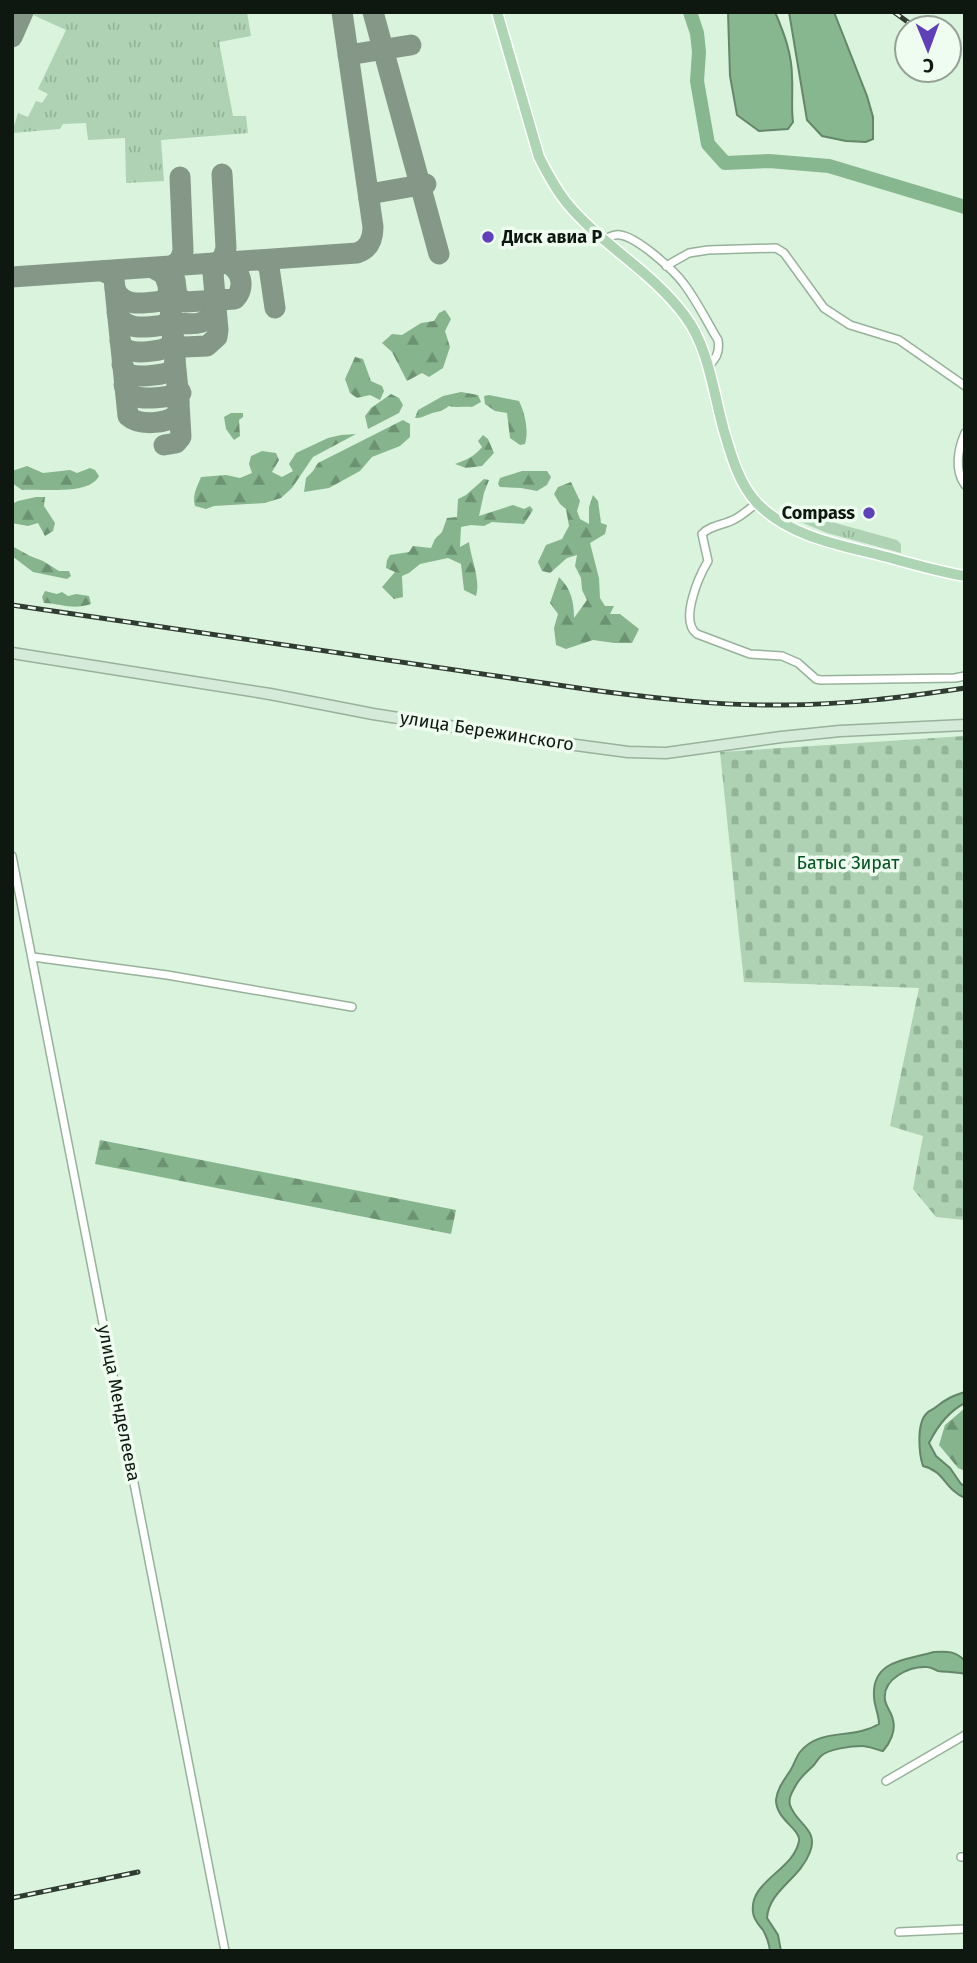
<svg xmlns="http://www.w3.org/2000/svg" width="977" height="1963" viewBox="0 0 977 1963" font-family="'Fira Sans',sans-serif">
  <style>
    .grass { fill: url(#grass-tufts) }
    .forest { fill: url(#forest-firs) }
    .cemetery { fill: url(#cemetery-stones) }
    .water { fill: #87b78e; stroke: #638768; stroke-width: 2 }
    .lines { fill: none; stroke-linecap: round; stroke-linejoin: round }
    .river { stroke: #87b78e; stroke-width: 14 }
    .taxiway { stroke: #859787; stroke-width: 21 }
    .street-casing { stroke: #98b19b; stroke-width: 10 }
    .secondary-casing { stroke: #98b19b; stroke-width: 13 }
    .primary-casing { stroke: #fff; stroke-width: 13 }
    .street { stroke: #fff; stroke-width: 7 }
    .secondary { stroke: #d6eada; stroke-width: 10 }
    .primary { stroke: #add5b4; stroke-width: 10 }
    .rail-casing { stroke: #303b31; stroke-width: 5 }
    .rail { stroke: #eefdf0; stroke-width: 2.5; stroke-dasharray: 8; stroke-linecap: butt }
    .poi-dot { fill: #5f40b8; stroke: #eefdf0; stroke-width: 2.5 }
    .labels { text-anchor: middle; stroke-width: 7; stroke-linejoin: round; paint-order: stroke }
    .poi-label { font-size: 18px; font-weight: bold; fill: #0f1810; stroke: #eefdf0; text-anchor: start }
    .street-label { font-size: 18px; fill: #0f1810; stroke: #eefdf0 }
    .park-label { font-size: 18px; fill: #03521f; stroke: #eefdf0 }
  </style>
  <defs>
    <pattern id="grass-tufts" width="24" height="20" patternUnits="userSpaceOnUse" patternTransform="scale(1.75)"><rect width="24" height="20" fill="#aed2b3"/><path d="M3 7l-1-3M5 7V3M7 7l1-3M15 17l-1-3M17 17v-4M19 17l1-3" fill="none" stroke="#94b499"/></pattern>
    <pattern id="forest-firs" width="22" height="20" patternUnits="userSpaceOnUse" patternTransform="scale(1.75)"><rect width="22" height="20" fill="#86b58d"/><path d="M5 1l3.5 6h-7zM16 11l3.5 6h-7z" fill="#6c9272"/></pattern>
    <pattern id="cemetery-stones" width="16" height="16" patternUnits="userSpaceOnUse" patternTransform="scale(1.75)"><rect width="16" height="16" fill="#aed2b3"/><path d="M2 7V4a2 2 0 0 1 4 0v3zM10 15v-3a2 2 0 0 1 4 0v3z" fill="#94b499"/></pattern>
  </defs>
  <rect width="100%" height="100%" fill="#daf3dd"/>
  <!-- grass -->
  <g class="grass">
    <path d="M 32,12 L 247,12 L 251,36 L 219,42 L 233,116 L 246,116 L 248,133 L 161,140 L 164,181 L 126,183 L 125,138 L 88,140 L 86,123 L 63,124 L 60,129 L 12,133 L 18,113 L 28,117 L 36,101 L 42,103 L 48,94 L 38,89 L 66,30 L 31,14 Z"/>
    <path d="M 809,519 L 821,519 L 897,540 L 901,544 L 901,553 L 827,533 L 796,520 Z"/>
  </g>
  <!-- forest -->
  <g class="forest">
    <path d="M 445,310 L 451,319 L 445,331 L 450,347 L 443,368 L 429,377 L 422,373 L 407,381 L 392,352 L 382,343 L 392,334 L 402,335 L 421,323 L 434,321 L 439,313 Z"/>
    <path d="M 355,357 L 363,359 L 371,381 L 382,386 L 384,391 L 380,400 L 370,395 L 357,398 L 350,393 L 345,379 Z"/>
    <path d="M 461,392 L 478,395 L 481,402 L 472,407 C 464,406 457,408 449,406 C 438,414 440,410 430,414 C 423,416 423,418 415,418 L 418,410 L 443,396 Z"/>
    <path d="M 391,394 L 399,398 L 403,405 L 399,413 L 368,429 L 365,416 L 371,408 Z"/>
    <path d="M 489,395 L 519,401 C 525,413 529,431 525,444 L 520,445 L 510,438 L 507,413 L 495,411 L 485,404 L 484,396 Z"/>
    <path d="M 231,413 L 243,413 L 243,417 L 239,420 L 240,436 L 234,440 L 226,429 L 224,417 Z"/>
    <path d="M 403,420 L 410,424 L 410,437 L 400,446 L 372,457 L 360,471 L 329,488 L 304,492 L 306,478 L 313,471 L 318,463 Z"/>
    <path d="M 356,434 L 313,457 L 292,488 L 281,498 L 265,503 L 214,506 L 206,509 L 195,506 C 192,495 197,487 201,477 L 226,475 L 240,478 L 252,473 L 249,464 L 251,456 L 262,451 L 276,453 L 279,460 L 272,472 L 282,477 L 293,471 L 289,464 L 296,453 L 328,438 L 341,435 Z"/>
    <path d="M 483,435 L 488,439 L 494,453 L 482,466 L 466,468 L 455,464 C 466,460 474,457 482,447 L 478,441 Z"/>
    <path d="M 27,466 L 43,473 L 70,470 L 77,473 L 90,468 L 95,470 L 99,476 C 89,496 42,488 22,490 L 12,483 L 12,471 Z"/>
    <path d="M 522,471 L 547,471 L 551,477 L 547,485 L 537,491 L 521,488 L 500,487 L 498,484 L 500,478 Z"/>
    <path d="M 484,479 L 489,480 L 484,493 L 479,516 L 513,505 L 524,509 L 530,506 L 533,510 L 524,524 L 492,522 L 484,526 L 471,525 L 461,527 L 460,547 L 469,542 C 471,559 481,580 476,596 L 464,590 L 461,564 L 448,558 L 420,564 L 409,573 L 402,576 L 403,597 L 394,599 L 382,587 L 395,572 L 386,568 L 387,560 L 390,555 L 409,552 L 413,546 L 431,548 L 435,539 L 442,532 L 447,518 L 457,517 L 458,499 L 466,495 Z"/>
    <path d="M 571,482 L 580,501 L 577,511 L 580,519 L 589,524 L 589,507 L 593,495 L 598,501 L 601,523 L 607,525 L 605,534 L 590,543 L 599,578 L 600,598 L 605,606 L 614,606 L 610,614 L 620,614 L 639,629 L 632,643 L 614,643 L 593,640 L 566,649 L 556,645 L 554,628 L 558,614 L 550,603 L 559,577 C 571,589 574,601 574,618 L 587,600 L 582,590 L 581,578 L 575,566 L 577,555 L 567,558 L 550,573 L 542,571 L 538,562 L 546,545 L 562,539 L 569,526 L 566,509 L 560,504 L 554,494 L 558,487 Z"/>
    <path d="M 36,497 L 45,497 L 44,506 L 55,523 L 53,531 L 45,536 L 38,523 L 28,526 L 12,523 L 12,504 L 18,501 Z"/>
    <path d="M 12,546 L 30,556 L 43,561 L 59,571 L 69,571 L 71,576 L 67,579 L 33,572 L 12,556 Z"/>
    <path d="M 45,591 L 57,594 L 62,592 L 68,596 L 76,594 L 89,596 L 91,604 C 72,610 63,604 44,603 L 42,597 Z"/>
    <path d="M 100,1140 L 456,1210 L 451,1234 L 95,1164 Z"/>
    <path d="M 965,1408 L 965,1471 L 958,1468 L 939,1445 L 945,1425 Z"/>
  </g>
  <!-- cemetery -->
  <path class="cemetery" d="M 965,736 L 965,1220 L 936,1217 L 913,1189 L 923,1136 L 890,1126 L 919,988 L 744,982 L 720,752 Z"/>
  <!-- water -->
  <g class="water">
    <path d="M 728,12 L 775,12 C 784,33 792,54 792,77 C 793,93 791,107 793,122 L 788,129 L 759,131 L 737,115 L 730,76 Z"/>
    <path d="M 789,12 L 834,12 L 867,96 L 873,117 L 873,139 L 866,142 L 846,141 L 822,136 L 807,120 Z"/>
    <path d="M 965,1392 L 965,1403 C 949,1411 937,1427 929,1443 L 936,1456 L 950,1468 L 961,1484 L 965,1486 L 965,1498 C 944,1489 945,1471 923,1466 C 919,1454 916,1423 927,1413 C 929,1410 933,1410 936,1407 C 946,1399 952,1396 965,1392 Z"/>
    <path d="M 934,1652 C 947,1651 956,1651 965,1661 L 965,1674 C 956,1672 946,1672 938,1671 C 936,1670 929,1667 927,1667 C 909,1666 882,1679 885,1700 C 886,1707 892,1713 893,1720 C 896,1731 890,1743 883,1751 C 877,1750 869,1746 862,1746 C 852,1746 828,1749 821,1756 C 818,1759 816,1762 814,1765 C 807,1772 801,1776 796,1785 C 793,1791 788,1797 790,1805 C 796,1824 819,1829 810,1852 C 800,1879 769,1890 767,1918 L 778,1935 L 781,1951 L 770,1951 C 769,1943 767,1937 763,1930 C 759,1925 753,1919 753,1912 C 749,1881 794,1870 799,1841 C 801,1829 776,1820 776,1800 C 777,1789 784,1780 790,1771 C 794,1765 796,1757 800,1752 C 820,1727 853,1740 879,1724 C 879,1714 874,1706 874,1696 C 872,1659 908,1660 934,1652 Z"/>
  </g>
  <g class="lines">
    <!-- river -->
    <path class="river" d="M 690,12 L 697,33 L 699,52 L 697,81 L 708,144 L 725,163 L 769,161 L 829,166 L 965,207"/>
    <!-- taxiway -->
    <g class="taxiway">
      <path d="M 373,12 L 439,254"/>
      <path d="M 12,37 L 23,12"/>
      <path d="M 348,55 L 411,45"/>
      <path d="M 369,199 L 375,193 L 426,184"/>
      <path d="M 264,261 L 269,267 L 275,308"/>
      <path d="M 215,264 L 223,258 L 226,248 L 222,174"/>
      <path d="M 171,267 L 180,260 L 183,251 L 180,177"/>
      <path d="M 102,271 L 111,275 L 114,279 L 128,416 C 139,426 166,424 177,415 L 179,401 L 168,285 L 164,274 L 153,268"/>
      <path d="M 12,277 L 357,253 C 369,249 373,239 373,227 L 342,12"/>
      <path d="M 175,280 L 177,296 L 185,302 L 235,299 C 246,287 241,269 227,263"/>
      <path d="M 115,289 C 122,308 145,303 162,301 L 168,295 L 169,288"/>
      <path d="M 117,313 C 124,332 148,327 164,325 L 170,319 L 171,313"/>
      <path d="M 171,313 L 172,318 L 178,323 C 195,325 210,325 216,307"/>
      <path d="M 173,337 L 177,345 L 184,347 L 207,346 L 217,337 L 218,330 L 213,273 L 216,267 L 223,263"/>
      <path d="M 120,341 C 122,346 123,348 128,350 C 137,354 163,351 170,346 L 173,337"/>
      <path d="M 122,364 C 124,368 124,371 129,374 C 138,378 166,375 173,370 L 175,361"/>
      <path d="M 124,385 C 130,403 155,398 171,396 L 175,392 L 177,386 L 181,393"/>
      <path d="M 164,445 L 176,443 L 181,437 L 179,403"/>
    </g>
    <defs>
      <g id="street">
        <path d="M 605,239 C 610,237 614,234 620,235 C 637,237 674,270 684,284 C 697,301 707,322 718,340 C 720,353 716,358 708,367"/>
        <path d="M 666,266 L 689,253 L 708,250 L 776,248 L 784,253 L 824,308 L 850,325 L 899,340 L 965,386"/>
        <path d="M 965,433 C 958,449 954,470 965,485"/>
        <path d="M 757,503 C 750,508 742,516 733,520 C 723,525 709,526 702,534 L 708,561 C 699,576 679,621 697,634 L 750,654 L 782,656 L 798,663 L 816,679 L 821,680 L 955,678 L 965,676"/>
        <path d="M 12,856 L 225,1951"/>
        <path d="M 33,957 L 167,975 L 352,1007"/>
        <path d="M 886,1781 L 965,1735"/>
        <path d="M 961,1857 L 965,1857"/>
        <path d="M 899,1932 L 965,1929"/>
      </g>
      <path id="secondary" d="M 12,653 L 270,694 L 373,714 L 531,739 L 628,752 L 666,753 L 781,737 L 840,731 L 965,725"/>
      <path id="primary" d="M 497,12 L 539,157 C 547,173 555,188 566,202 C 601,245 652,271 685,316 C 709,348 713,392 724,431 C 731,455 739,484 757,503 C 791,538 842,545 887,557 C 913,564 939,572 965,576"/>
    </defs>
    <!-- street casing -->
    <use href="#street" class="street-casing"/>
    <!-- secondary casing -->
    <use href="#secondary" class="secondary-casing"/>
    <!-- primary casing -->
    <use href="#primary" class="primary-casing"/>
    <!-- street -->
    <use href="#street" class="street"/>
    <!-- secondary -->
    <use href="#secondary" class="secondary"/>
    <!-- primary -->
    <use href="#primary" class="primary"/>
    <defs>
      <g id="rail">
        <path d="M 894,12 L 916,28"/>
        <path d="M 949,44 L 953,45"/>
        <path d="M 12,605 L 592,690 C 655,698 719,706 784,705 C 844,705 905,697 965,688"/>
        <path d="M 12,1898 L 138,1872"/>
      </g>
    </defs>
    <!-- rail casing -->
    <use href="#rail" class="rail-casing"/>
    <!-- rail -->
    <use href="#rail" class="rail"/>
  </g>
  <!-- markers -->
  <g class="poi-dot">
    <circle cx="488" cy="237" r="7"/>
    <circle cx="869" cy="513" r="7"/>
  </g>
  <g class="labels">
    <!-- poi labels -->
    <g class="poi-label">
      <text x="502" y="243">Диск авиа Р</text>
      <text x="855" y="519" text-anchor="end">Compass</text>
    </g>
    <!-- street labels -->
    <g class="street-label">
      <text transform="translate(487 731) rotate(9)" y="6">улица Бережинского</text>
      <text transform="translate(119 1403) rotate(79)" y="6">улица Менделеева</text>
    </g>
    <!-- park labels -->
    <g class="park-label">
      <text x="848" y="869">Батыс Зират</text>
    </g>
  </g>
  <!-- border -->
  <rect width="977" height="1963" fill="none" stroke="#0f1810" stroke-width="28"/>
  <!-- north arrow -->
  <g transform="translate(928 49) rotate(179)"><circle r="33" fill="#eefdf0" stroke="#95a196" stroke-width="2"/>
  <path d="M0-5L12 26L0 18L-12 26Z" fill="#5f40b8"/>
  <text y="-10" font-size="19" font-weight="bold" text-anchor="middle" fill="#0f1810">С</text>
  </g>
</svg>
